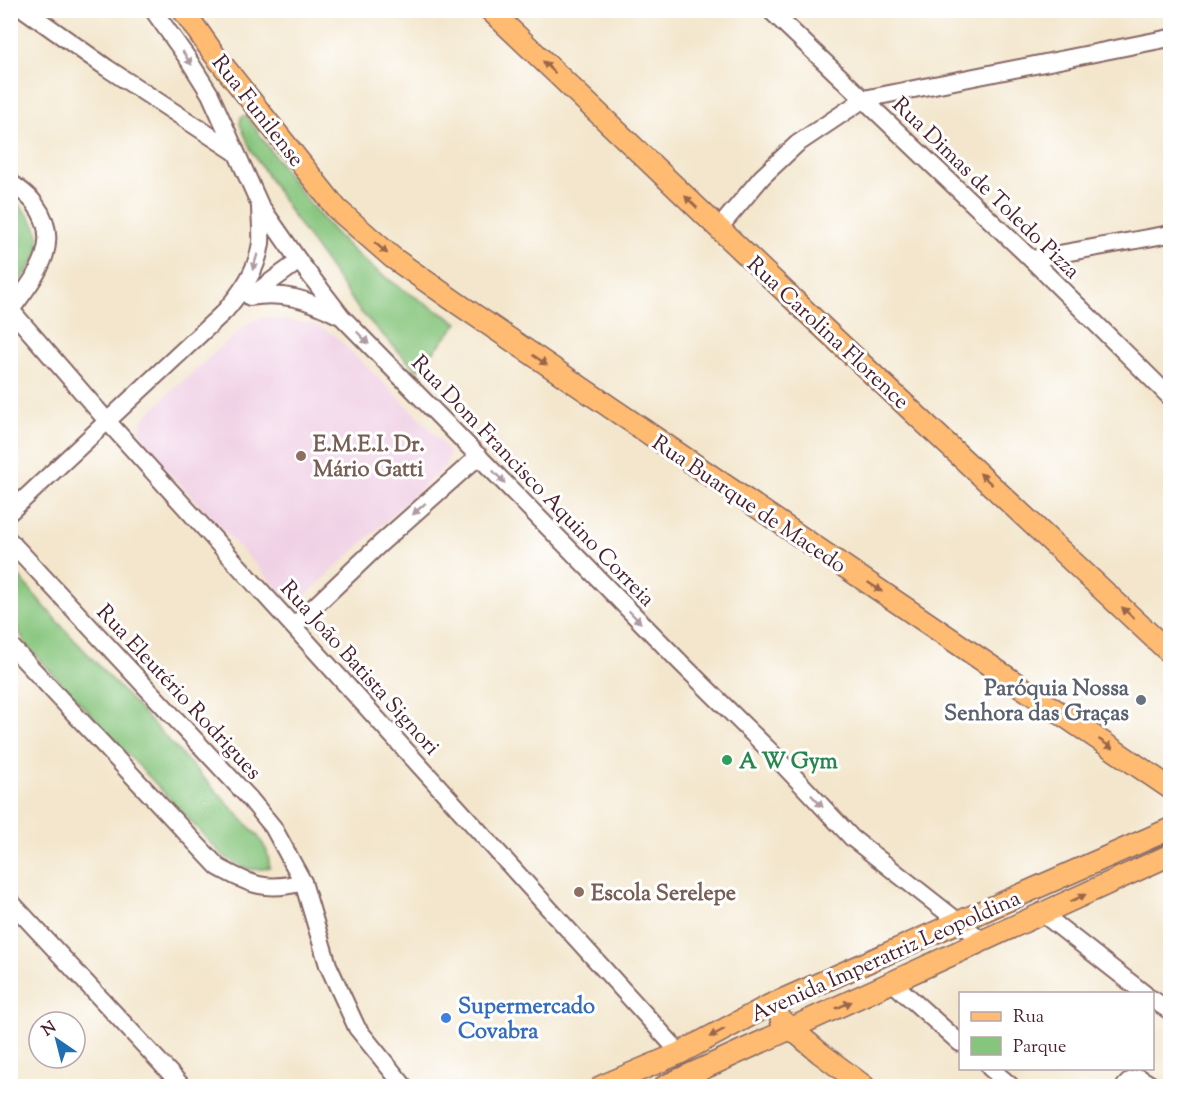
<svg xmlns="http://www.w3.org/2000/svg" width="1181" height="1097" viewBox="0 0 1181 1097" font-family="'Sorts Mill Goudy',serif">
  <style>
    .built { fill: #f0d0e5 }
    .green { fill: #86c57c; stroke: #687254; stroke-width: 1.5 }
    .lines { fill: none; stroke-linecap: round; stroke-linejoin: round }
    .minor-casing { stroke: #856563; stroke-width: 20 }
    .major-casing { stroke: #856563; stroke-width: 24 }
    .minor { stroke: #fff; stroke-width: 16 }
    .major { stroke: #febb71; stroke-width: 21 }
    .oneway { fill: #ae9aa0 }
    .oneway2 { fill: #9b654a }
    .education-dot { fill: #8d6e63; stroke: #fff; stroke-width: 2 }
    .worship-dot { fill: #6b7280; stroke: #fff; stroke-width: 2 }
    .leisure-dot { fill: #2e9e5b; stroke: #fff; stroke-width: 2 }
    .shop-dot { fill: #3f7fe0; stroke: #fff; stroke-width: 2 }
    .labels { text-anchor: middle; stroke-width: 6; stroke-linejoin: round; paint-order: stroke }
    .street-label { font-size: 22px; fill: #4a1f2b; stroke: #fff }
    .education-label { font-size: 22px; font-weight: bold; fill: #785e54; stroke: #fff; text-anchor: start }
    .worship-label { font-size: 22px; font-weight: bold; fill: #5b616d; stroke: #fff; text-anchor: end }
    .leisure-label { font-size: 22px; font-weight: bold; fill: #27864d; stroke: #fff; text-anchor: start }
    .shop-label { font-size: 22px; font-weight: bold; fill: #366cbe; stroke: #fff; text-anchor: start }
  </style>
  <rect width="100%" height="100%" fill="#fff"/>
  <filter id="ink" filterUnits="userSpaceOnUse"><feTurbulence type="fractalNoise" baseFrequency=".0167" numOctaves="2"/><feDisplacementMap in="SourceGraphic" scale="12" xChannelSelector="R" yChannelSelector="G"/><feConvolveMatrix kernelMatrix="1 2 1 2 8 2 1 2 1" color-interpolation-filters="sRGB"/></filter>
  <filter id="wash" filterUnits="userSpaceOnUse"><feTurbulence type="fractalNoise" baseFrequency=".008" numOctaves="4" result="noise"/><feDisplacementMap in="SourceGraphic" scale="24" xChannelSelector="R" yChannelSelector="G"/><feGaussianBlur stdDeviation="1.35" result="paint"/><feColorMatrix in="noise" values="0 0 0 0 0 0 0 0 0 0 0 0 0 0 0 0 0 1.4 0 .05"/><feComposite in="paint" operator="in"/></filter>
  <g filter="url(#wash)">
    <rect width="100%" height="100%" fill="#f3e6cc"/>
    <!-- built -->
    <path class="built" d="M 265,317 L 314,324 L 333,334 L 418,416 L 443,444 L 449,453 L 448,460 L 443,468 L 301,600 L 294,600 L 285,596 L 149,451 L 140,432 L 142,421 L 167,395 L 247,324 Z"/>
    <!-- green -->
    <g class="green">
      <path d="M 246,115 C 277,159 307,205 345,243 C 377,276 418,299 458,323 L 417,371 L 359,310 L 291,213 L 251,150 L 240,124 L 241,117 Z"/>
      <path d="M 10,197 C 53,234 45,253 11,291 Z"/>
      <path d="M 11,567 L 56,620 L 258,836 L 267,851 L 270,867 C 251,874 238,866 222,855 L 26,645 L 11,615 Z"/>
    </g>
  </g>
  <g filter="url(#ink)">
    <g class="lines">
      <defs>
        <g id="minor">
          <path d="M 25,10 L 107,68 L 235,152"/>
          <path d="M 153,10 L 188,59 L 210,94 L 260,205 L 299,261 L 342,317 L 681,663 L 770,751 L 852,838 L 983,941"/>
          <path d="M 770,10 L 1031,259 L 1170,397"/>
          <path d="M 10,182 C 19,189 29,195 35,204 C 65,244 34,278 11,310"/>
          <path d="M 719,228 L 762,177 L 797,144 L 864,99 L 1170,38"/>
          <path d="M 1031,259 L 1170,234"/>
          <path d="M 251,296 L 299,261"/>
          <path d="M 250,297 C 283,291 309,300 338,315"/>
          <path d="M 10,309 L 108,422 L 680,1053"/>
          <path d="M 10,512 L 225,311 C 242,291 257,271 261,243 C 262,231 260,217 260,205"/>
          <path d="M 10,541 L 250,799 L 273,827 L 303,882 L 328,965 L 357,1028 L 404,1086"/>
          <path d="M 294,626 L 380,544 L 479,456"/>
          <path d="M 10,645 L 218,867 C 250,885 267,892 303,882"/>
          <path d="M 10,901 L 182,1086"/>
          <path d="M 1043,914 L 1145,994"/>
          <path d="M 893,983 L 960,1043"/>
          <path d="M 1152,999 L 1170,1011"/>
          <path d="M 990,1068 L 1011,1086"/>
          <path d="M 1125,1086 L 1130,1081 L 1140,1078 L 1153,1086"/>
        </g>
        <g id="major">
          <path d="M 183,10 L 214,54 L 337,209 L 393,258 L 457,303 L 1170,788"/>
          <path d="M 490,10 L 817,322 L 1170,653"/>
          <path d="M 781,1020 L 820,1053 L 864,1086"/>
          <path d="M 602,1086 L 680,1053 L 768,1006 L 1170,829"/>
          <path d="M 665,1086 L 1170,855"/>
        </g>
      </defs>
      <!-- minor casing -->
      <use href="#minor" class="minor-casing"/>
      <!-- major casing -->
      <use href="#major" class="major-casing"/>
      <!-- minor -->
      <use href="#minor" class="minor"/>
      <!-- major -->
      <use href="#major" class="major"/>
    </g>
    <!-- one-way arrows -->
    <defs><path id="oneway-solid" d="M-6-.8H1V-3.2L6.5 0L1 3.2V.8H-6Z" transform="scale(1.5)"/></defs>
    <g class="oneway">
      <use href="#oneway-solid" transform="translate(187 58) rotate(56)"/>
      <use href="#oneway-solid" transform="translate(255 262) rotate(107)"/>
      <use href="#oneway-solid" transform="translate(363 338) rotate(46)"/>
      <use href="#oneway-solid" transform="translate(499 477) rotate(46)"/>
      <use href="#oneway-solid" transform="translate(419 509) rotate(138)"/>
      <use href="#oneway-solid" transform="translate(635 617) rotate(46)"/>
      <use href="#oneway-solid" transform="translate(817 801) rotate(46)"/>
    </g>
    <g class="oneway2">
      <use href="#oneway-solid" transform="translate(549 67) rotate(-136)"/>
      <use href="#oneway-solid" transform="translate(691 202) rotate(-136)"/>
      <use href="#oneway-solid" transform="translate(381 248) rotate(41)"/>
      <use href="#oneway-solid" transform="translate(540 360) rotate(34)"/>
      <use href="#oneway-solid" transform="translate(986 479) rotate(-137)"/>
      <use href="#oneway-solid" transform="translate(875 587) rotate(34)"/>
      <use href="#oneway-solid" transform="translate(1128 613) rotate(-137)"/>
      <use href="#oneway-solid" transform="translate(1106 744) rotate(34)"/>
      <use href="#oneway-solid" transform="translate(1078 898) rotate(-25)"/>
      <use href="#oneway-solid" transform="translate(844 1005) rotate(-24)"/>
      <use href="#oneway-solid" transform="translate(717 1033) rotate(152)"/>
    </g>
  </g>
  <!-- markers -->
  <g class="education-dot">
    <circle cx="301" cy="456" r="6"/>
    <circle cx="579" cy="892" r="6"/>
  </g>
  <circle class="worship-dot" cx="1141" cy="700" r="6"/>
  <circle class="leisure-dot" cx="727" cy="760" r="6"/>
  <circle class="shop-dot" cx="446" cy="1018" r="6"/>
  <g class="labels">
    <!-- street labels -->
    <g class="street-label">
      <text transform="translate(259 110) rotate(52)" y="8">Rua Funilense</text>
      <text transform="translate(987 187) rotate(44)" y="8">Rua Dimas de Toledo Pizza</text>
      <text transform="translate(829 332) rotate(43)" y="8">Rua Carolina Florence</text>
      <text transform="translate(534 480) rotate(46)" y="8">Rua Dom Francisco Aquino Correia</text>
      <text transform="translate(750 503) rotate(34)" y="8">Rua Buarque de Macedo</text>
      <text transform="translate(361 667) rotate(48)" y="8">Rua João Batista Signori</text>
      <text transform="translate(180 691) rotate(47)" y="8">Rua Eleutério Rodrigues</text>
      <text transform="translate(885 955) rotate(-24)" y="8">Avenida Imperatriz Leopoldina</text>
    </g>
    <!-- education labels -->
    <g class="education-label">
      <text x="313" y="451">E.M.E.I. Dr.<tspan x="313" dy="25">Mário Gatti</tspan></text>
      <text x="591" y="900">Escola Serelepe</text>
    </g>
    <!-- worship labels -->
    <g class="worship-label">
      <text x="1129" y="695">Paróquia Nossa<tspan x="1129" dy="25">Senhora das Graças</tspan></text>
    </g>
    <!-- leisure labels -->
    <g class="leisure-label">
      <text x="739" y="768">A W Gym</text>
    </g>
    <!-- shop labels -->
    <g class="shop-label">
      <text x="458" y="1013">Supermercado<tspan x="458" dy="25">Covabra</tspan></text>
    </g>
  </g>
  <!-- margin -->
  <rect width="1181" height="1097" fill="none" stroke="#fff" stroke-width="36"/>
  <!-- legend -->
  <rect x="959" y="992" width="195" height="78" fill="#ffffff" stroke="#b7a5aa" stroke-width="1.5"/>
  <rect x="971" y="1012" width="30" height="9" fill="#febb71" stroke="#b7a5aa" stroke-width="1.5"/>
  <text x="1013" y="1022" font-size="18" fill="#4a1f2b">Rua</text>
  <rect x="971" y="1037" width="30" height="18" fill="#86c57c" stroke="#b7a5aa" stroke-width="1.5"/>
  <text x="1013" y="1052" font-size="18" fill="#4a1f2b">Parque</text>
  <!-- north arrow -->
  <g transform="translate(57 1040) rotate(325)"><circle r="28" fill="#ffffff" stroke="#b7a5aa" stroke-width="1.5"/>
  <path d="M0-4.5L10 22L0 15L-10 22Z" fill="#1f6fb2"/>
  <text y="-9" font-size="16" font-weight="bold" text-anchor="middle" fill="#4a1f2b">N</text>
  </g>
</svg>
